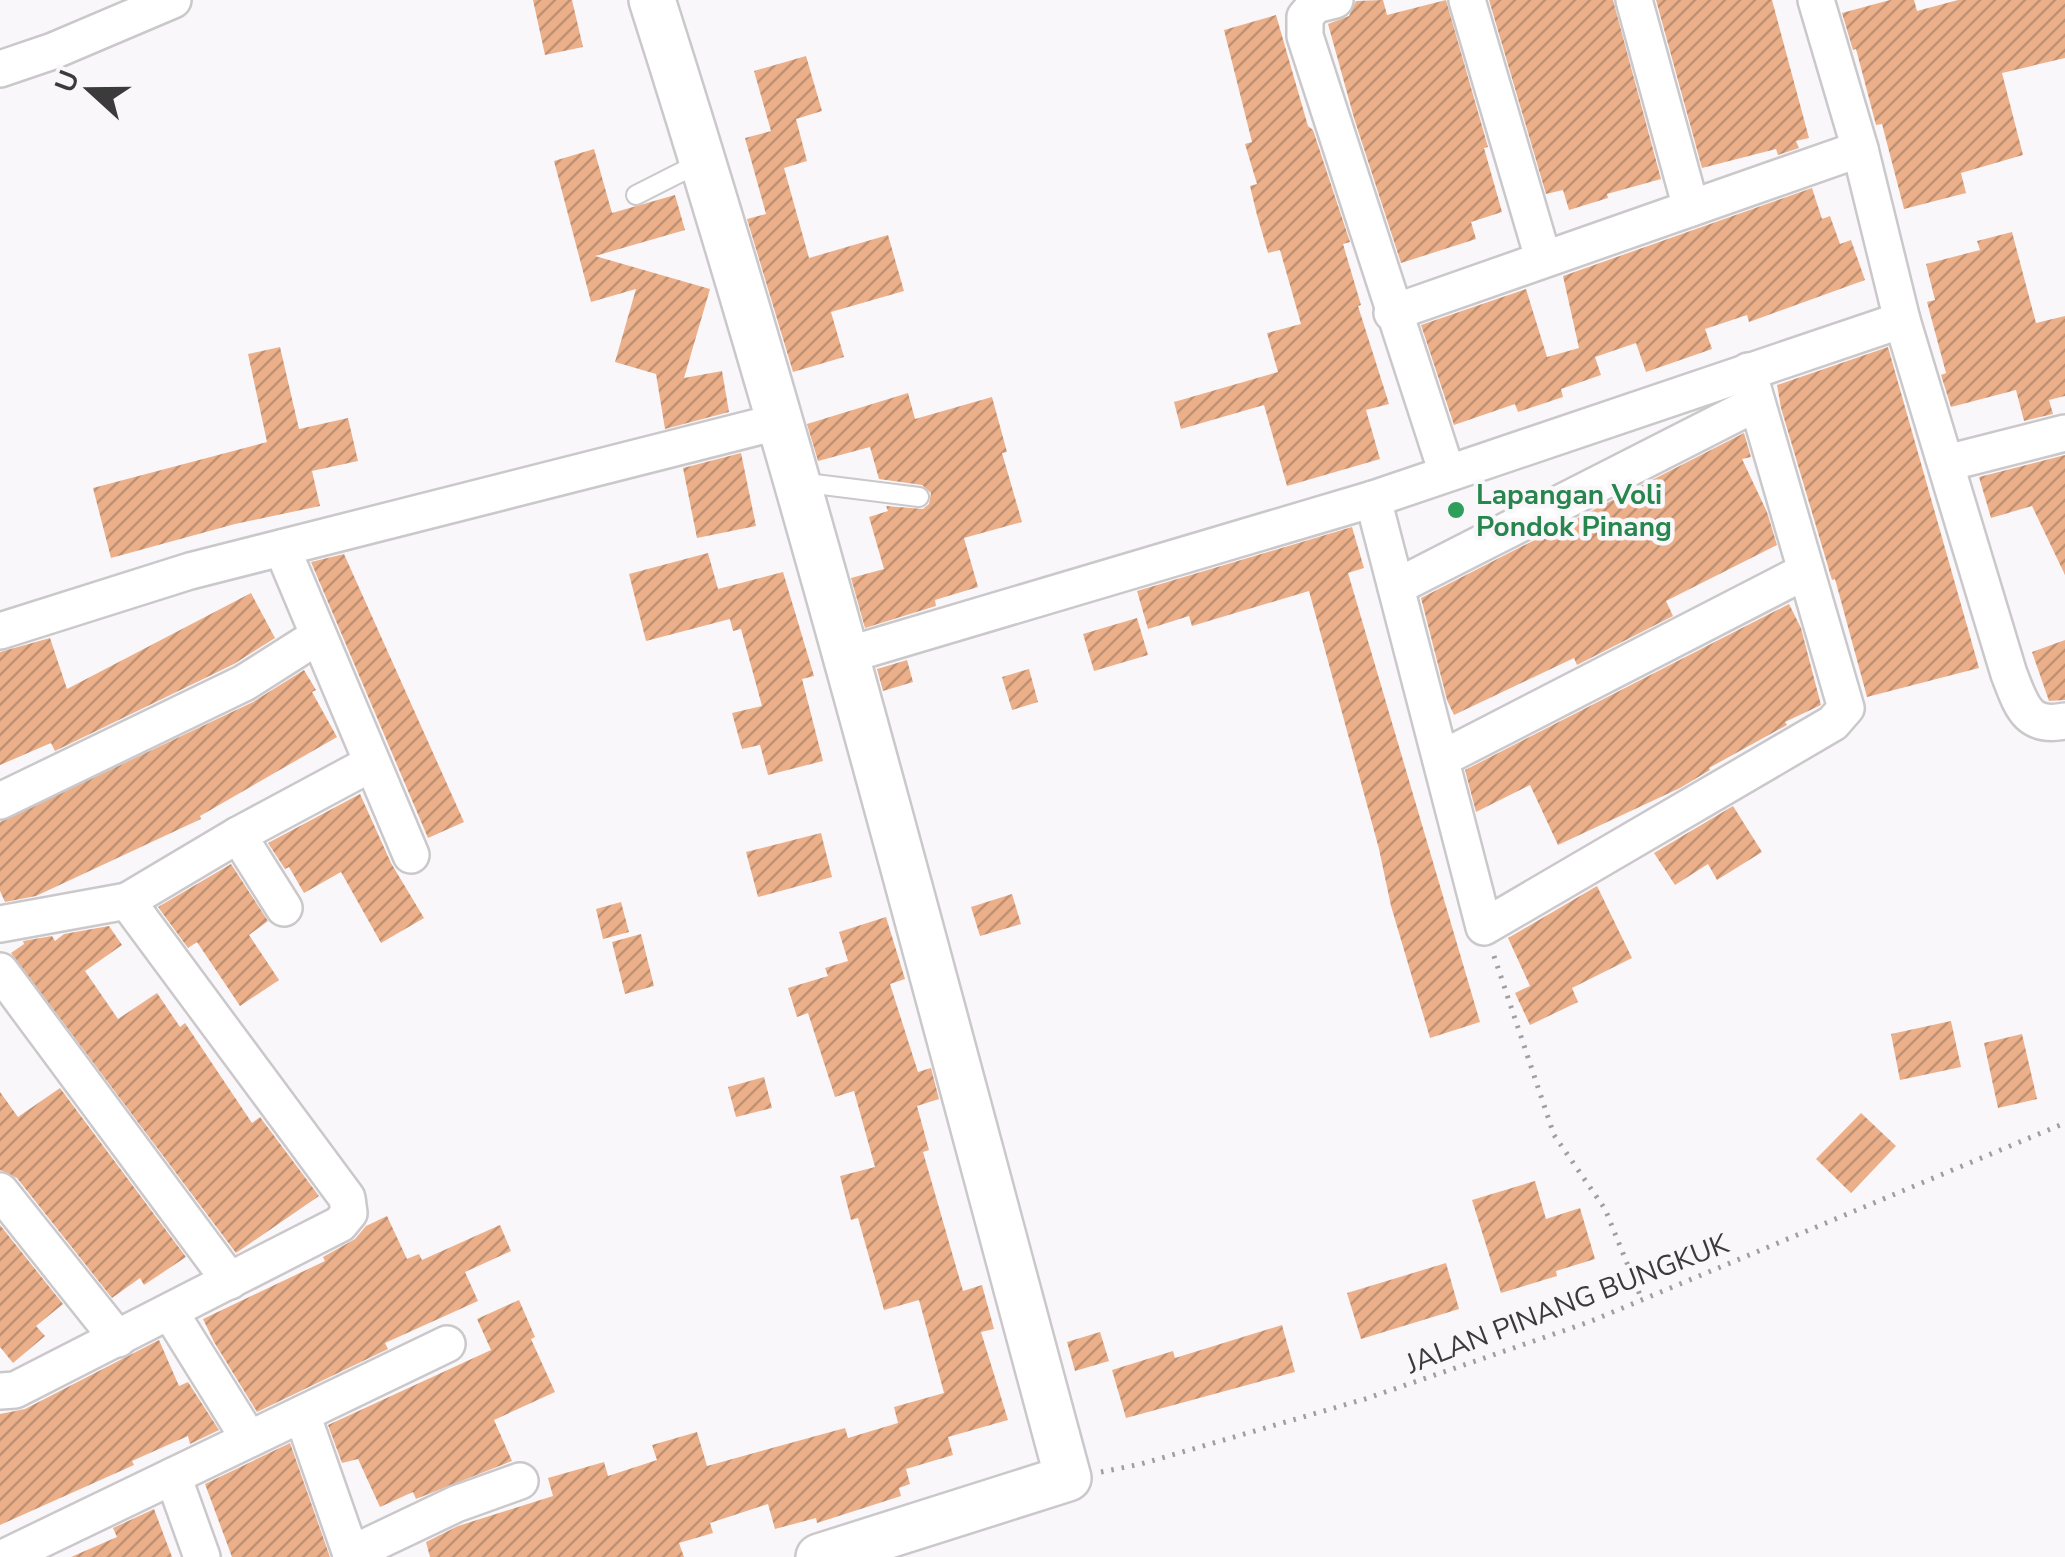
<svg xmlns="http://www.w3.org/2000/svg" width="2065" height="1557" viewBox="0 0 2065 1557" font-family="'Nunito Sans',sans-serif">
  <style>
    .building { fill: url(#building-hatch) }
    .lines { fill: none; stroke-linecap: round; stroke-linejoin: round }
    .service-casing { stroke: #cac8cb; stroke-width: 22 }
    .minor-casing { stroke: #cac8cb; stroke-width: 40 }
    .tertiary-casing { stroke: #cac8cb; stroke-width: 50 }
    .path { stroke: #a09ea0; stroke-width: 5; stroke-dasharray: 2.5 8; stroke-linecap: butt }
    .service { stroke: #fff; stroke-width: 18 }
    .minor { stroke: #fff; stroke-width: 35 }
    .tertiary { stroke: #fff; stroke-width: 45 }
    .leisure-dot { fill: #2e9e5b; stroke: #faf7fb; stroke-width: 4 }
    .labels { text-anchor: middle; stroke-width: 9; stroke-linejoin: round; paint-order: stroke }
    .leisure-label { font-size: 28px; font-weight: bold; fill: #27864d; stroke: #faf7fb; text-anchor: start }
    .street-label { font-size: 28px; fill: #3c3b3c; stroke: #faf7fb }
  </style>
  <defs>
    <pattern id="building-hatch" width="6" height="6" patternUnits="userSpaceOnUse" patternTransform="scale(2.5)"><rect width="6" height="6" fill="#ebb08a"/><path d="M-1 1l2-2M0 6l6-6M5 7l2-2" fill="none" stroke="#c09072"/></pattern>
  </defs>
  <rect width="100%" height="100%" fill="#faf7fb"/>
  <!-- building -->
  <g class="building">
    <path d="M 533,0 L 572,0 L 583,47 L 545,55 Z"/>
    <path d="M 1383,0 L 1387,15 L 1446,0 L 1488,147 L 1484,148 L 1502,212 L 1471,222 L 1476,239 L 1401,263 L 1354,118 L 1328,24 L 1349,16 L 1356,1 Z"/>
    <path d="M 1489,0 L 1613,0 L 1661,179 L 1607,194 L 1608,198 L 1569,210 L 1563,190 L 1546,194 Z"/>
    <path d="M 1656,0 L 1772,0 L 1809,138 L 1796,141 L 1799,148 L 1778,155 L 1776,149 L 1702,168 Z"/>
    <path d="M 1890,0 L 1914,0 L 1917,11 L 1958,0 L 2065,0 L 2065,58 L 2002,73 L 2023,155 L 1961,173 L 1966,193 L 1904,209 L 1882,124 L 1876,125 L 1856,49 L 1853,50 L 1842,13 Z"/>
    <path d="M 1276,15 L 1308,126 L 1313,130 L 1350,242 L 1343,244 L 1361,305 L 1358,306 L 1389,404 L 1366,410 L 1380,459 L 1287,486 L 1264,405 L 1181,429 L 1174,402 L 1278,372 L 1267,333 L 1301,324 L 1280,250 L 1268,253 L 1257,215 L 1250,186 L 1257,184 L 1245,144 L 1252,142 L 1224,30 Z"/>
    <path d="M 806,56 L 822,111 L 796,119 L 807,161 L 784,168 L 809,258 L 888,235 L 904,291 L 831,312 L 844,357 L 793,372 L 747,219 L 766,214 L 745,138 L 771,131 L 754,71 Z"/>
    <path d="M 594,149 L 612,213 L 675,195 L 685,230 L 595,256 L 710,289 L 684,378 L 722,371 L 729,412 L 665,429 L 656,374 L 615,362 L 636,289 L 591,302 L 554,161 Z"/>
    <path d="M 1812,188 L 1822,219 L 1830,216 L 1840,244 L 1851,240 L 1865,280 L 1749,322 L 1747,315 L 1705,329 L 1712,349 L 1646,372 L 1636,343 L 1595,357 L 1601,375 L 1561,389 L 1563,397 L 1518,412 L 1515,404 L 1454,425 L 1421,325 L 1526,289 L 1547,357 L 1579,348 L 1563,276 Z"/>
    <path d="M 2012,232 L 2036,323 L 2065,316 L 2065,396 L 2049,400 L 2053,414 L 2024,421 L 2016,390 L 1951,407 L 1941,375 L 1946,373 L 1927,302 L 1935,300 L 1926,264 L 1980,250 L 1977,241 Z"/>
    <path d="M 280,347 L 299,429 L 348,418 L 358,461 L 312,471 L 320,506 L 235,524 L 111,558 L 93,488 L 267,442 L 248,354 Z"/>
    <path d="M 1888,347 L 1979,668 L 1867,697 L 1835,579 L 1832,580 L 1781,408 L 1777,385 Z"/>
    <path d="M 908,393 L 915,419 L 992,397 L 1007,452 L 1002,453 L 1022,522 L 964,538 L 978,587 L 935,600 L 936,606 L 865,628 L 851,578 L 884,569 L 869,517 L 888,511 L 886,506 L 923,509 L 929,504 L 931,493 L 922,485 L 879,479 L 870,447 L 818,461 L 807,424 Z"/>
    <path d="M 1744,433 L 1751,457 L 1742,459 L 1767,512 L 1777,545 L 1666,601 L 1673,616 L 1577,665 L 1574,658 L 1454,715 L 1447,700 L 1421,598 Z"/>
    <path d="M 741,453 L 756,526 L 697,538 L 683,468 Z"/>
    <path d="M 2065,455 L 2065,575 L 2032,506 L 1991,518 L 1979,477 Z"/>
    <path d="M 1352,527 L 1364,568 L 1348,573 L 1480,1022 L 1430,1038 L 1391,906 L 1379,849 L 1309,591 L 1192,626 L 1189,616 L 1148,629 L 1137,591 Z"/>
    <path d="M 708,553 L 718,589 L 783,572 L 814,676 L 802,679 L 823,761 L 768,775 L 760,745 L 742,749 L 732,713 L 762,706 L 741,629 L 733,631 L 730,619 L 646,641 L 629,574 Z"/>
    <path d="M 344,554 L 464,822 L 428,838 L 311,562 Z"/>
    <path d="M 251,593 L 275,638 L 234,664 L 55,751 L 51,743 L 0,765 L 0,652 L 50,638 L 67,689 Z"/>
    <path d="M 1789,604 L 1801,628 L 1821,705 L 1785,722 L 1787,725 L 1709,768 L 1710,770 L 1680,788 L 1558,845 L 1530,785 L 1476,812 L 1465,770 Z"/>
    <path d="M 1137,618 L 1148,655 L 1094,671 L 1083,634 Z"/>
    <path d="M 2065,640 L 2065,700 L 2049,701 L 2032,652 Z"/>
    <path d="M 907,660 L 913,682 L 883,691 L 877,669 Z"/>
    <path d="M 1029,669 L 1038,702 L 1012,710 L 1002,677 Z"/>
    <path d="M 304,670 L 316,690 L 312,692 L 337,737 L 200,816 L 201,819 L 36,896 L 5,902 L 0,891 L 0,822 L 253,702 Z"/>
    <path d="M 360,794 L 391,863 L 424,918 L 381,943 L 341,872 L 304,893 L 289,867 L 285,869 L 268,843 Z"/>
    <path d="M 1733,806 L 1762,852 L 1717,880 L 1708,864 L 1675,885 L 1654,853 Z"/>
    <path d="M 821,833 L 832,877 L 758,897 L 746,852 Z"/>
    <path d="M 231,864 L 268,921 L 249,935 L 279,980 L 240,1006 L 197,942 L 188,948 L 158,907 Z"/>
    <path d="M 1597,886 L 1632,958 L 1572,988 L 1578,1002 L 1530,1025 L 1515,993 L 1530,986 L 1508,938 Z"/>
    <path d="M 1012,894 L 1021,924 L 980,936 L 971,907 Z"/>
    <path d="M 621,902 L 629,932 L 603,939 L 596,909 Z"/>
    <path d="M 886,917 L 905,979 L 890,984 L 918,1072 L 931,1068 L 939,1099 L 917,1106 L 929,1150 L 923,1152 L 963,1291 L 982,1285 L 994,1329 L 981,1332 L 1008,1420 L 948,1437 L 953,1455 L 906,1469 L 910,1484 L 899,1488 L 901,1496 L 817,1523 L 816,1518 L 775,1529 L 768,1504 L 710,1523 L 713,1533 L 679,1543 L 684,1557 L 430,1557 L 426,1542 L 458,1526 L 553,1496 L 548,1478 L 604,1462 L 608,1476 L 657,1460 L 652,1445 L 697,1432 L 707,1466 L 845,1428 L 848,1438 L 898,1423 L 894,1407 L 944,1393 L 919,1300 L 884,1310 L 858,1218 L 851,1220 L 840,1176 L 875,1167 L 854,1091 L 835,1097 L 808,1013 L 797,1017 L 788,988 L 828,976 L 825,968 L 848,961 L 839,932 Z"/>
    <path d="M 109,926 L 122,945 L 85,971 L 118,1019 L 157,993 L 180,1027 L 185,1023 L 252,1123 L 260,1117 L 319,1196 L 236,1253 L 11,953 L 24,944 L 23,941 L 52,936 L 55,941 L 64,934 Z"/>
    <path d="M 641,934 L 654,986 L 625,994 L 612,942 Z"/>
    <path d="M 1951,1021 L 1961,1067 L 1900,1080 L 1891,1034 Z"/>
    <path d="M 2022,1034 L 2037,1099 L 1998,1108 L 1984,1043 Z"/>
    <path d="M 764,1077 L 772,1108 L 736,1117 L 728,1087 Z"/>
    <path d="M 60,1088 L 186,1257 L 144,1285 L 140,1278 L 112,1298 L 17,1178 L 0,1170 L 0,1092 L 18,1117 Z"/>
    <path d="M 1861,1113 L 1896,1146 L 1851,1193 L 1816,1159 Z"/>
    <path d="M 1535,1181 L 1546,1219 L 1580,1208 L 1595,1259 L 1556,1271 L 1557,1276 L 1501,1293 L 1472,1200 Z"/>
    <path d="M 387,1216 L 407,1259 L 419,1254 L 422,1260 L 500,1225 L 511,1251 L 465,1272 L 478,1301 L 385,1343 L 388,1349 L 257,1412 L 214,1342 L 203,1319 L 325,1261 L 323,1257 L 355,1239 L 366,1226 Z"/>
    <path d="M 0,1225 L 63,1304 L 36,1326 L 45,1336 L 13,1363 L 0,1347 Z"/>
    <path d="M 1446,1263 L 1459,1309 L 1361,1339 L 1347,1293 Z"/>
    <path d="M 519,1300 L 535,1337 L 531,1339 L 555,1392 L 494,1420 L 512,1461 L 416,1499 L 413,1492 L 380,1507 L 358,1459 L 342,1463 L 328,1425 L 491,1350 L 477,1319 Z"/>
    <path d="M 1282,1325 L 1295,1372 L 1126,1418 L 1112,1370 L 1173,1351 L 1175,1358 Z"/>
    <path d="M 1100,1332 L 1109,1361 L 1075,1371 L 1067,1342 Z"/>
    <path d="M 159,1340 L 179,1386 L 188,1382 L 219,1430 L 190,1444 L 188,1436 L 132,1461 L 134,1465 L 0,1525 L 0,1414 L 25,1409 Z"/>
    <path d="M 290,1443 L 330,1557 L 232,1557 L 205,1484 Z"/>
    <path d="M 154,1509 L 172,1557 L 71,1557 L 117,1537 L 113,1528 Z"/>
  </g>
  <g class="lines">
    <defs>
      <g id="service">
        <path d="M 636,195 L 703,161"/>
        <path d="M 799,482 L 919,497"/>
      </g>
      <g id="minor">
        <path d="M 1335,0 L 1315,5 L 1305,17 L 1305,36 L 1447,473"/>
        <path d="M 1467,0 L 1543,258"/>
        <path d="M 1634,0 L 1691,208"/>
        <path d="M 1816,0 L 1860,149 L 1902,320 L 2009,674 C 2021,704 2026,729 2065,721"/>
        <path d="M 0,69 L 53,51 L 173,0"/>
        <path d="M 1392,313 L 1860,149"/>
        <path d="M 1947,463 L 2065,433"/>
        <path d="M 1373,499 L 1484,927 L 1833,723 L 1846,708 L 1748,371"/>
        <path d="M 282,548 L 411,855"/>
        <path d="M 1396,587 L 1757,403"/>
        <path d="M 0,631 L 190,571 L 781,421"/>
        <path d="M 844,656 L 1373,499 L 1902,320"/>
        <path d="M 1441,759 L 1806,571"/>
        <path d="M 0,801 L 244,683 L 318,636"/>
        <path d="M 238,835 L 284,908"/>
        <path d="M 127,901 L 238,835 L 372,763"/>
        <path d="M 0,924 L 127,901 L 347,1198 L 349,1213 L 340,1224 L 15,1390 L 0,1391"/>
        <path d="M 0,971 L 230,1281"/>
        <path d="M 0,1191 L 118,1339"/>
        <path d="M 170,1312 L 249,1439"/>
        <path d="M 302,1414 L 352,1557"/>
        <path d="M 173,1476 L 202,1557"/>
        <path d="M 351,1554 L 456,1504 L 520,1481"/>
        <path d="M 5,1557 L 447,1344"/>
      </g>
      <path id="tertiary" d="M 652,0 C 808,488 934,984 1068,1478 L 819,1557"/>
    </defs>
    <!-- service casing -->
    <use href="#service" class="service-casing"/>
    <!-- minor casing -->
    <use href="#minor" class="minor-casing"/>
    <!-- tertiary casing -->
    <use href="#tertiary" class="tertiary-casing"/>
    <!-- path -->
    <g class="path">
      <path d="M 1494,956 L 1554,1135 L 1605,1209 L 1642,1300"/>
      <path d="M 1101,1472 L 1141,1464 L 1365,1399 L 1589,1322 L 2065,1123"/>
    </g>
    <!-- service -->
    <use href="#service" class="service"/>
    <!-- minor -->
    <use href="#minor" class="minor"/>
    <!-- tertiary -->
    <use href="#tertiary" class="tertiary"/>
  </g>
  <!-- markers -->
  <circle class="leisure-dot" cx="1456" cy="510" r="10"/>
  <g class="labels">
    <!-- leisure labels -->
    <g class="leisure-label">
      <text x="1476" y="504">Lapangan Voli<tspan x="1476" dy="32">Pondok Pinang</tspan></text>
    </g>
    <!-- street labels -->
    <g class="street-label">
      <text transform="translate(1567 1303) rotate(-21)" y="10">JALAN PINANG BUNGKUK</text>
    </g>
  </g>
  <!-- north arrow -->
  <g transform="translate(90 90) rotate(291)" stroke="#faf7fb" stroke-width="8" paint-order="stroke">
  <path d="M0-8L18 38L0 25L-18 38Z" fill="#3c3b3c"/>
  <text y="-15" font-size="28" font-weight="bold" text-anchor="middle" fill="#3c3b3c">U</text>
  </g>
</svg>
